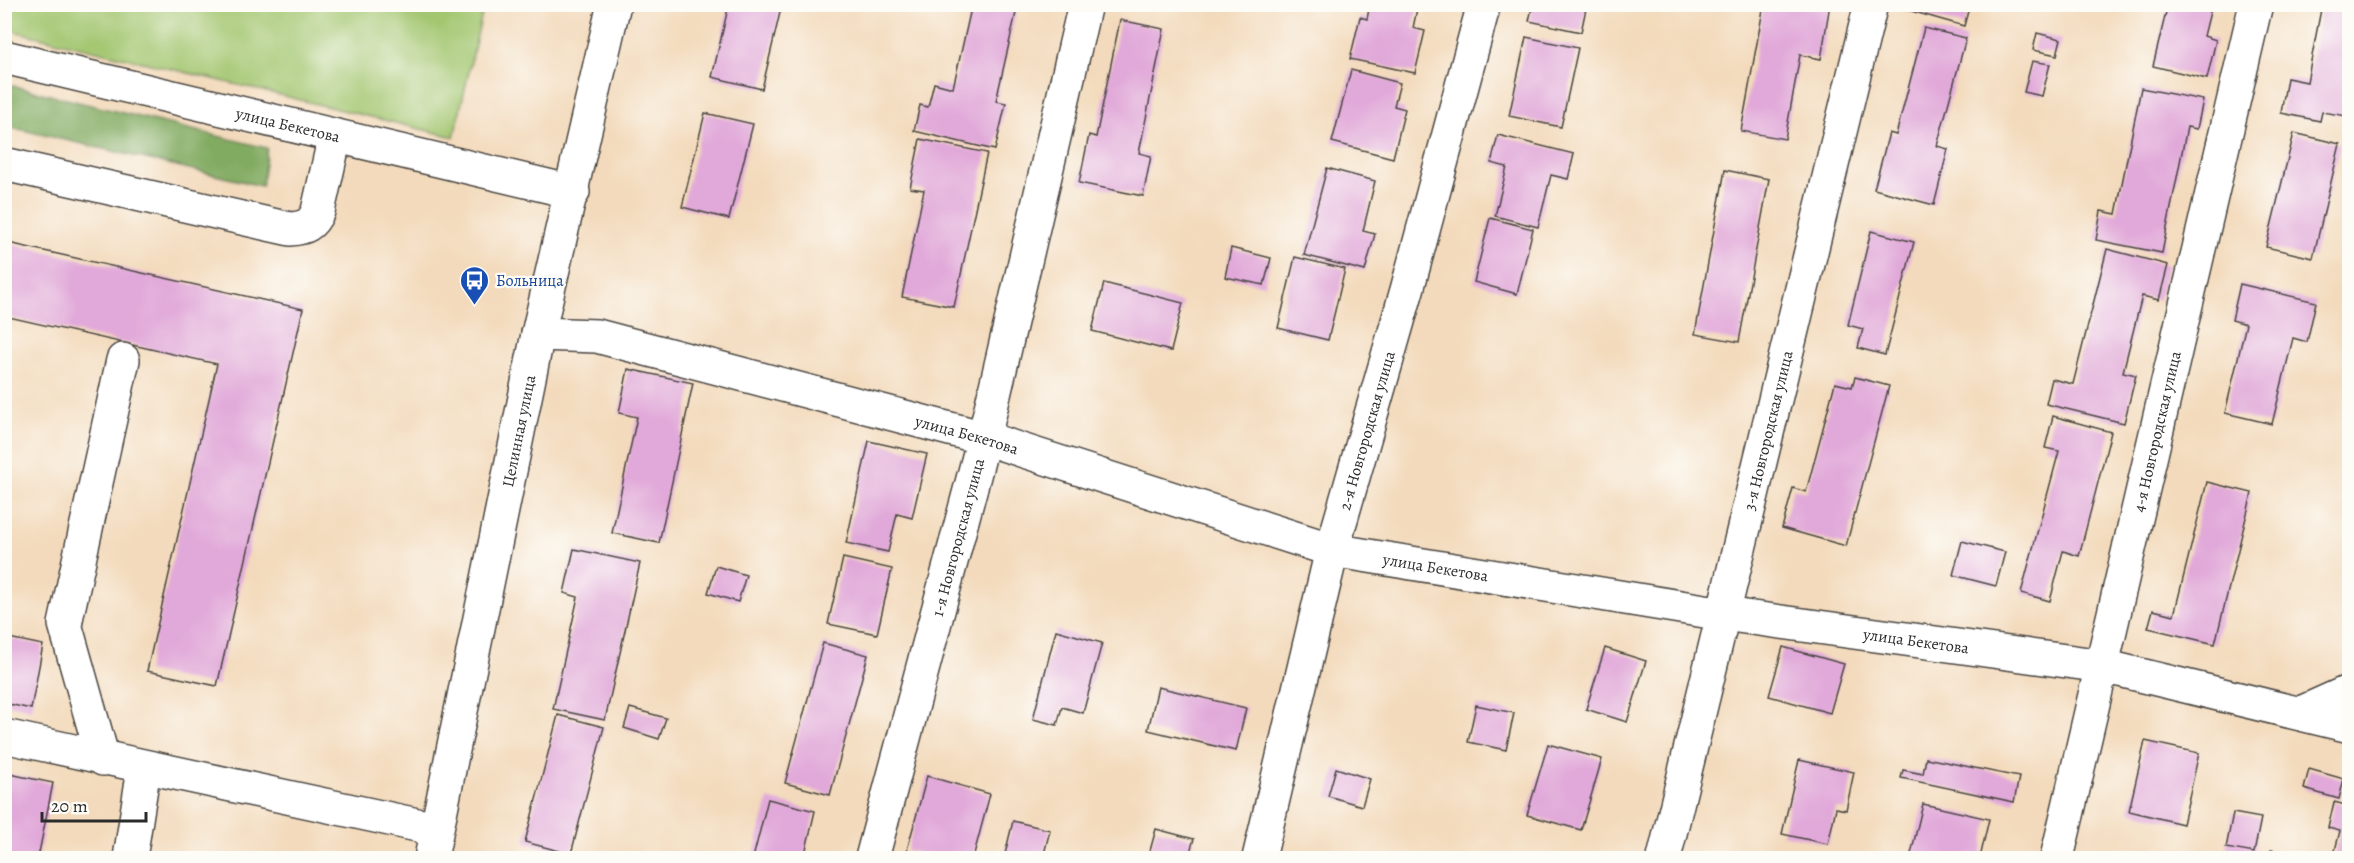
<svg xmlns="http://www.w3.org/2000/svg" width="2354" height="863" viewBox="0 0 2354 863" font-family="Alegreya,serif">
  <style>
    .green { fill: #a3c66f; stroke: #67784d; stroke-width: 1.5 }
    .forest { fill: #82ab62; stroke: #566b46; stroke-width: 1.5 }
    .building { fill: #e1a9d9 }
    .lines { fill: none; stroke-linecap: round; stroke-linejoin: round }
    .minor-casing { stroke: #494541; stroke-width: 36 }
    .major-casing { stroke: #494541; stroke-width: 36 }
    .minor { stroke: #fff; stroke-width: 33 }
    .major { stroke: #fff; stroke-width: 33 }
    .labels { text-anchor: middle; stroke-width: 4.5; stroke-linejoin: round; paint-order: stroke }
    .street-label { font-size: 16px; fill: #2b2b2b; stroke: #fdfcf7 }
    .transit-label { font-size: 16px; fill: #164399; stroke: #fdfcf7; text-anchor: start }
  </style>
  <rect width="100%" height="100%" fill="#fdfcf7"/>
  <filter id="ink" filterUnits="userSpaceOnUse"><feTurbulence type="fractalNoise" baseFrequency=".0167" numOctaves="2"/><feDisplacementMap in="SourceGraphic" scale="12" xChannelSelector="R" yChannelSelector="G"/><feConvolveMatrix kernelMatrix="1 2 1 2 8 2 1 2 1" color-interpolation-filters="sRGB"/></filter>
  <filter id="wash" filterUnits="userSpaceOnUse"><feTurbulence type="fractalNoise" baseFrequency=".008" numOctaves="4" result="noise"/><feDisplacementMap in="SourceGraphic" scale="24" xChannelSelector="R" yChannelSelector="G"/><feGaussianBlur stdDeviation="1.35" result="paint"/><feColorMatrix in="noise" values="0 0 0 0 0 0 0 0 0 0 0 0 0 0 0 0 0 1.4 0 .05"/><feComposite in="paint" operator="in"/></filter>
  <g filter="url(#wash)">
    <rect width="100%" height="100%" fill="#f3dabc"/>
    <!-- green -->
    <path class="green" d="M 5,4 L 484,4 L 484,5 L 454,137 L 5,29 Z"/>
    <!-- forest -->
    <path class="forest" d="M 5,84 L 267,148 L 262,186 L 5,126 Z"/>
    <g id="blocks">
      <!-- building -->
      <g class="building">
        <path d="M 729,4 L 782,4 L 762,89 L 712,77 Z"/>
        <path d="M 972,4 L 1018,4 L 996,101 L 1006,103 L 995,150 L 914,131 L 920,105 L 928,107 L 934,83 L 953,88 Z"/>
        <path d="M 1370,4 L 1418,4 L 1413,28 L 1425,31 L 1415,73 L 1350,59 L 1360,17 L 1367,19 Z"/>
        <path d="M 1533,4 L 1587,4 L 1581,32 L 1529,21 Z"/>
        <path d="M 1764,4 L 1830,4 L 1821,59 L 1800,55 L 1785,139 L 1741,131 Z"/>
        <path d="M 1905,4 L 1970,4 L 1964,26 L 1904,9 Z"/>
        <path d="M 2168,4 L 2212,4 L 2204,36 L 2216,40 L 2207,79 L 2153,66 Z"/>
        <path d="M 2322,4 L 2350,4 L 2350,102 L 2347,116 L 2322,112 L 2320,121 L 2281,113 L 2287,78 L 2307,82 Z"/>
        <path d="M 1120,20 L 1164,29 L 1139,153 L 1151,156 L 1143,196 L 1079,183 L 1089,135 L 1096,137 Z"/>
        <path d="M 1924,28 L 1966,38 L 1937,146 L 1948,149 L 1934,205 L 1874,189 L 1889,133 L 1896,135 Z"/>
        <path d="M 2037,33 L 2061,39 L 2057,55 L 2033,50 Z"/>
        <path d="M 1526,37 L 1578,48 L 1561,127 L 1509,116 Z"/>
        <path d="M 2032,61 L 2050,64 L 2042,96 L 2024,92 Z"/>
        <path d="M 1351,70 L 1400,83 L 1394,106 L 1405,109 L 1393,158 L 1332,142 Z"/>
        <path d="M 2141,88 L 2203,100 L 2197,129 L 2187,127 L 2162,253 L 2096,240 L 2101,211 L 2116,214 Z"/>
        <path d="M 705,113 L 753,124 L 729,219 L 682,207 Z"/>
        <path d="M 2294,133 L 2340,144 L 2313,258 L 2266,247 Z"/>
        <path d="M 1498,135 L 1574,154 L 1568,179 L 1551,175 L 1538,227 L 1495,216 L 1507,167 L 1491,163 Z"/>
        <path d="M 920,139 L 987,153 L 954,307 L 902,297 L 924,190 L 910,188 Z"/>
        <path d="M 1327,168 L 1375,181 L 1363,231 L 1375,234 L 1365,271 L 1304,255 Z"/>
        <path d="M 1725,170 L 1769,179 L 1739,342 L 1695,334 Z"/>
        <path d="M 1490,218 L 1533,229 L 1517,294 L 1474,282 Z"/>
        <path d="M 1871,231 L 1914,242 L 1885,355 L 1858,348 L 1863,329 L 1848,325 Z"/>
        <path d="M 4,242 L 303,309 L 217,686 L 147,671 L 217,364 L 4,316 Z"/>
        <path d="M 1231,248 L 1271,258 L 1264,285 L 1225,277 Z"/>
        <path d="M 2107,249 L 2168,265 L 2159,300 L 2142,296 L 2123,372 L 2136,375 L 2124,423 L 2046,404 L 2052,379 L 2073,384 Z"/>
        <path d="M 1295,257 L 1345,269 L 1328,340 L 1278,328 Z"/>
        <path d="M 1104,283 L 1183,303 L 1171,351 L 1092,331 Z"/>
        <path d="M 2240,284 L 2316,302 L 2307,342 L 2293,338 L 2272,424 L 2225,413 L 2246,324 L 2232,320 Z"/>
        <path d="M 628,369 L 693,383 L 659,543 L 612,533 L 637,417 L 619,413 Z"/>
        <path d="M 1855,377 L 1889,386 L 1846,546 L 1782,528 L 1793,488 L 1806,492 L 1835,383 L 1852,387 Z"/>
        <path d="M 2053,416 L 2111,432 L 2079,556 L 2063,551 L 2050,601 L 2021,593 L 2059,451 L 2045,448 Z"/>
        <path d="M 869,441 L 927,454 L 912,518 L 897,514 L 888,552 L 846,543 Z"/>
        <path d="M 2207,482 L 2252,493 L 2215,644 L 2148,628 L 2153,610 L 2174,615 Z"/>
        <path d="M 1962,541 L 2005,552 L 1996,586 L 1953,575 Z"/>
        <path d="M 574,549 L 640,563 L 605,720 L 553,709 L 578,597 L 564,593 Z"/>
        <path d="M 843,558 L 892,569 L 877,634 L 828,624 Z"/>
        <path d="M 716,566 L 746,575 L 738,602 L 708,593 Z"/>
        <path d="M 1056,630 L 1102,643 L 1083,713 L 1062,707 L 1057,725 L 1033,719 Z"/>
        <path d="M 4,637 L 43,645 L 31,709 L 4,703 Z"/>
        <path d="M 823,643 L 868,655 L 830,795 L 785,783 Z"/>
        <path d="M 1783,647 L 1844,664 L 1830,713 L 1769,696 Z"/>
        <path d="M 1605,648 L 1646,661 L 1627,722 L 1586,709 Z"/>
        <path d="M 1158,687 L 1246,708 L 1236,751 L 1148,730 Z"/>
        <path d="M 1476,705 L 1514,713 L 1506,750 L 1468,742 Z"/>
        <path d="M 630,708 L 666,718 L 659,739 L 624,728 Z"/>
        <path d="M 558,715 L 604,727 L 571,854 L 525,842 Z"/>
        <path d="M 2145,741 L 2199,753 L 2183,824 L 2129,811 Z"/>
        <path d="M 1548,744 L 1602,759 L 1581,830 L 1527,815 Z"/>
        <path d="M 1926,758 L 2019,777 L 2014,802 L 1901,778 L 1903,770 L 1923,774 Z"/>
        <path d="M 1799,760 L 1854,772 L 1846,810 L 1836,808 L 1828,844 L 1782,834 Z"/>
        <path d="M 1336,768 L 1370,779 L 1362,806 L 1328,796 Z"/>
        <path d="M 2309,769 L 2344,779 L 2339,799 L 2304,789 Z"/>
        <path d="M 5,773 L 53,783 L 38,858 L 5,858 Z"/>
        <path d="M 927,776 L 990,794 L 973,858 L 926,858 L 927,855 L 907,850 Z"/>
        <path d="M 768,799 L 815,811 L 804,858 L 753,858 Z"/>
        <path d="M 2334,802 L 2350,806 L 2350,858 L 2333,858 L 2340,831 L 2328,828 Z"/>
        <path d="M 1923,804 L 1989,819 L 1980,858 L 1910,858 Z"/>
        <path d="M 2233,813 L 2261,818 L 2254,853 L 2226,848 Z"/>
        <path d="M 1013,821 L 1050,830 L 1043,858 L 1004,858 Z"/>
        <path d="M 1156,829 L 1194,839 L 1188,858 L 1148,858 Z"/>
        <path d="M 2271,850 L 2287,853 L 2286,858 L 2269,858 Z"/>
      </g>
    </g>
  </g>
  <g filter="url(#ink)">
    <use href="#blocks" fill-opacity="0" stroke="#494541" stroke-width="1.5"/>
    <g class="lines">
      <defs>
        <g id="minor">
          <path id="s1" d="M 4,57 L 573,192"/>
          <path d="M 4,164 L 290,229 C 305,228 312,225 318,211 L 335,136"/>
          <path id="s2" d="M 538,334 L 597,336 L 984,438 L 1332,550 L 1723,614 L 2103,666 L 2350,726"/>
          <path d="M 2301,713 L 2350,691"/>
          <path d="M 4,736 L 436,829"/>
          <path d="M 103,759 L 65,624 L 123,360"/>
          <path d="M 130,858 L 144,768"/>
          <path id="s3" d="M 872,858 L 984,438 L 1085,4"/>
          <path id="s4" d="M 1259,858 L 1332,550 L 1407,290 L 1484,4"/>
          <path id="s5" d="M 1664,858 L 1871,4"/>
          <path id="s6" d="M 2057,858 L 2256,4"/>
        </g>
        <g id="major">
          <path id="s7" d="M 431,858 L 538,334 L 614,4"/>
        </g>
      </defs>
      <!-- minor casing -->
      <use href="#minor" class="minor-casing"/>
      <!-- major casing -->
      <use href="#major" class="major-casing"/>
      <!-- minor -->
      <use href="#minor" class="minor"/>
      <!-- major -->
      <use href="#major" class="major"/>
    </g>
  </g>
  <!-- icons -->
  <defs>
    <symbol id="bus-pin" viewBox="-11 -11 22 30"><path d="M0 17L-7.5 6A9.5 9.5 0 1 1 7.5 6Z" fill="#1a4fb4" stroke="#fdfcf7"/><path d="M-5-6H5V4H4V6H2V4H-2V6H-4V4H-5ZM-3.5-4V0h7V-4ZM-3.5 1.2v1.5H-2V1.2ZM2 1.2v1.5H3.5V1.2Z" fill="#fff"/></symbol>
  </defs>
  <g fill-rule="evenodd">
    <use href="#bus-pin" x="458" y="264" width="33" height="45"/>
  </g>
  <g class="labels">
    <!-- street labels -->
    <g class="street-label">
      <text dy="6" stroke="none"><textPath href="#s1" startOffset="292">улица Бекетова</textPath></text>
      <text dy="6" stroke="none"><textPath href="#s4" startOffset="441">2-я Новгородская улица</textPath></text>
      <text dy="6" stroke="none"><textPath href="#s7" startOffset="436">Целинная улица</textPath></text>
      <text dy="6" stroke="none"><textPath href="#s5" startOffset="440">3-я Новгородская улица</textPath></text>
      <text dy="6" stroke="none"><textPath href="#s6" startOffset="438">4-я Новгородская улица</textPath></text>
      <text dy="6" stroke="none"><textPath href="#s2" startOffset="442">улица Бекетова</textPath></text>
      <text dy="6" stroke="none"><textPath href="#s3" startOffset="332">1-я Новгородская улица</textPath></text>
      <text dy="6" stroke="none"><textPath href="#s2" startOffset="930">улица Бекетова</textPath></text>
      <text dy="6" stroke="none"><textPath href="#s2" startOffset="1416">улица Бекетова</textPath></text>
    </g>
    <!-- transit labels -->
    <g class="transit-label">
      <text x="496" y="286">Больница</text>
    </g>
  </g>
  <!-- margin -->
  <rect width="2354" height="863" fill="none" stroke="#fdfcf7" stroke-width="24"/>
  <!-- scale -->
  <path d="M42 812v9h104v-9" fill="none" stroke="#2b2b2b" stroke-width="3"/>
  <text x="51" y="812" font-size="18" fill="#2b2b2b" stroke="#fdfcf7" stroke-width="4.5" paint-order="stroke">20 m</text>
</svg>
